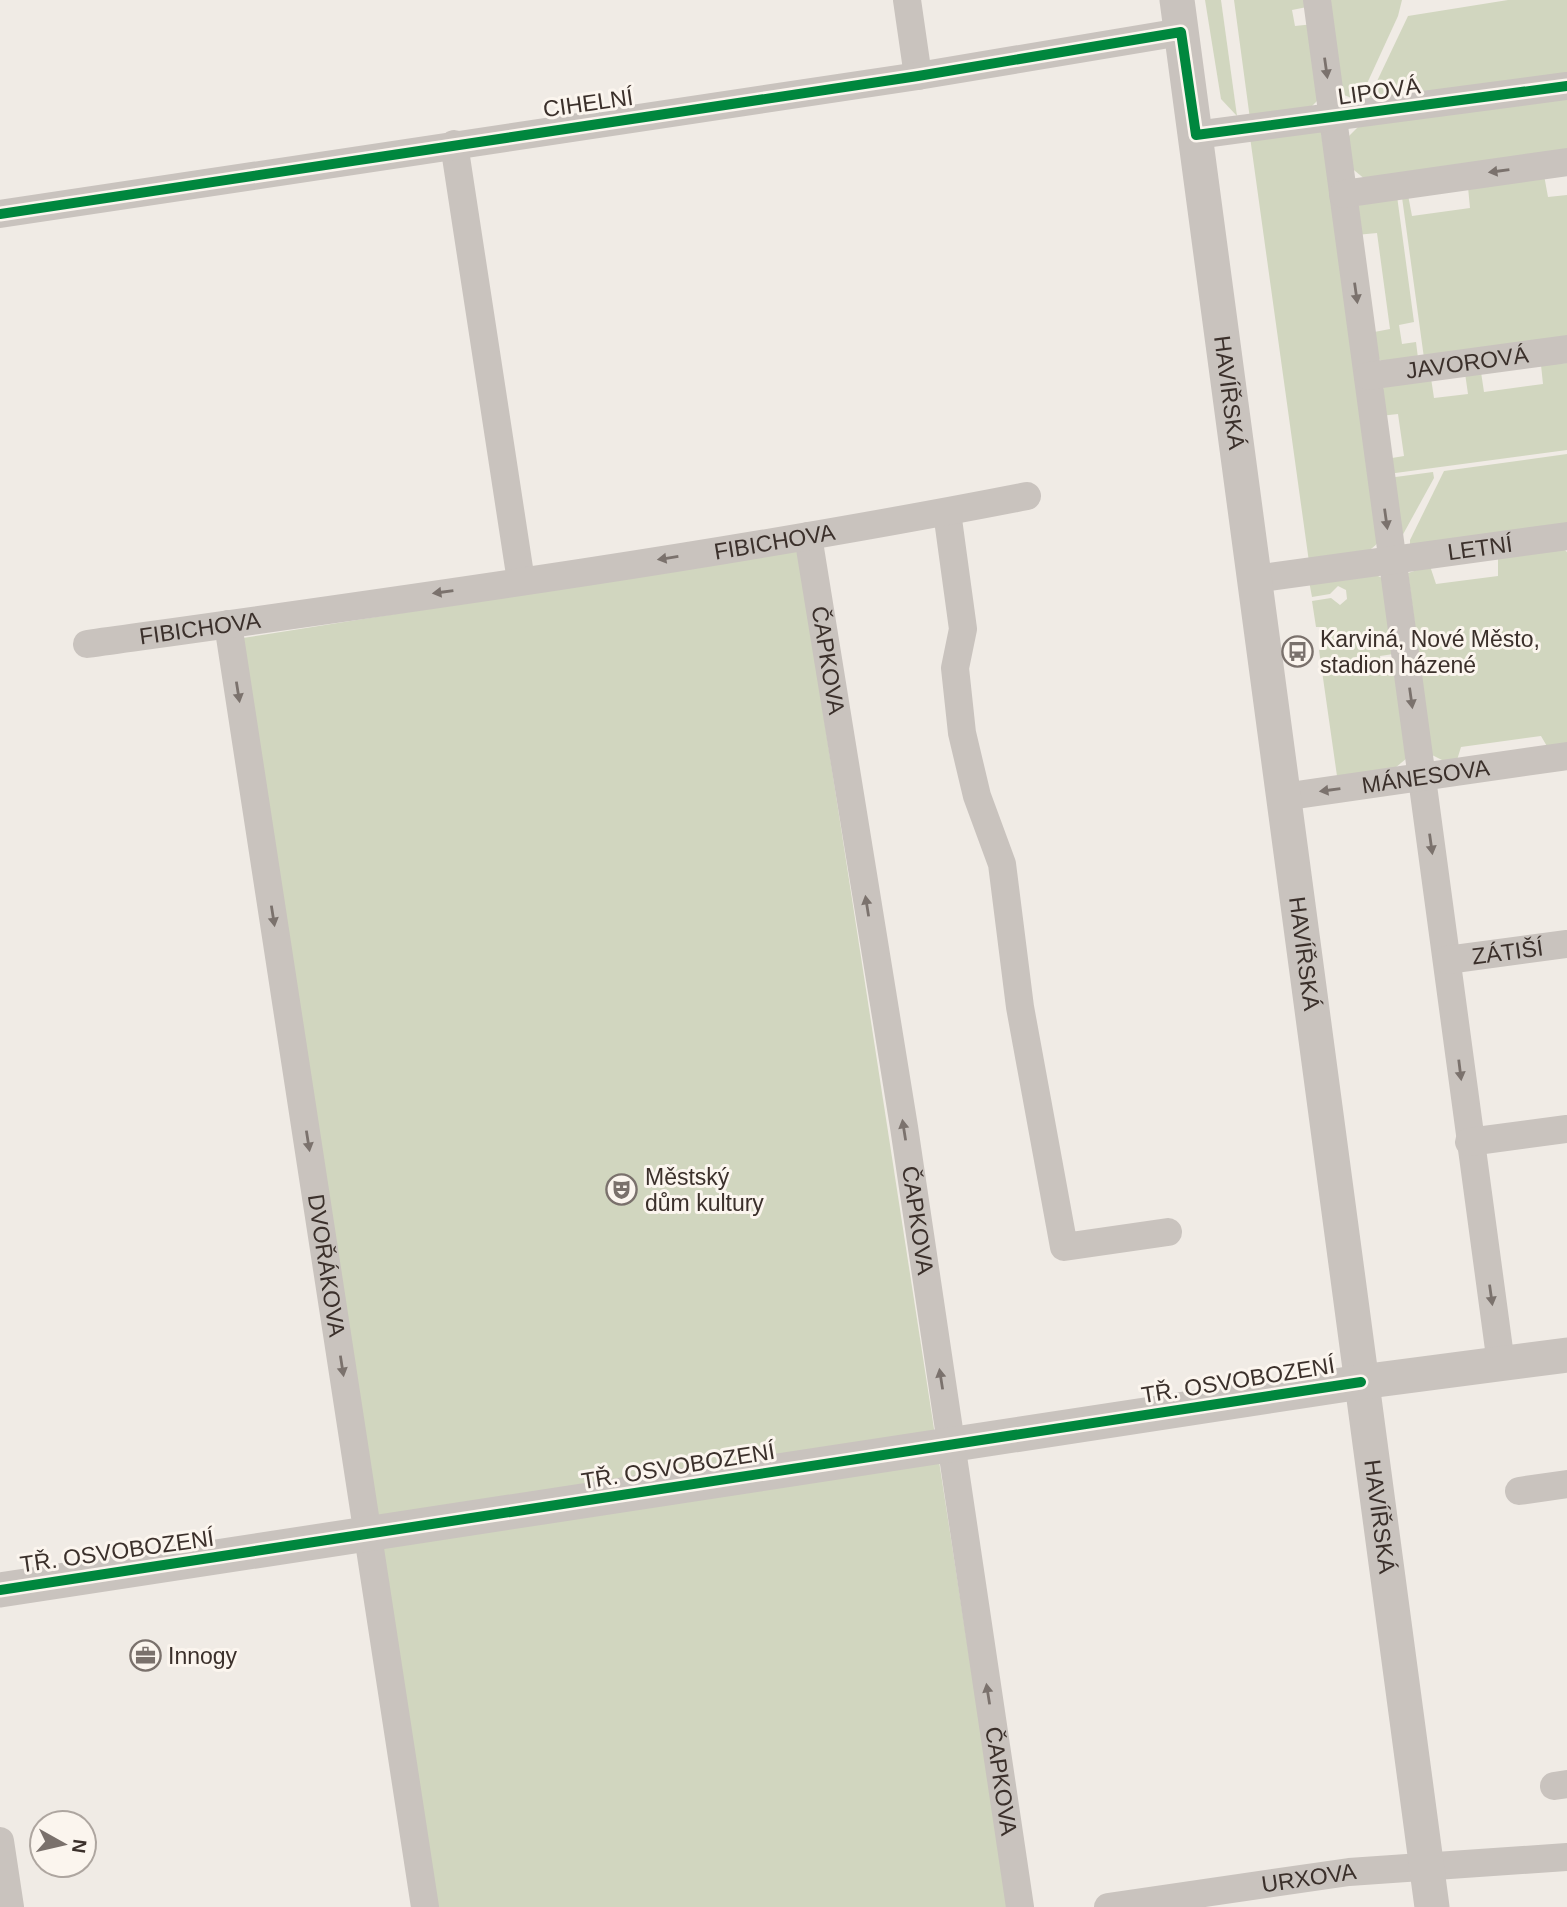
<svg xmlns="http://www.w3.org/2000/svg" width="1567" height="1907" viewBox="0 0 1567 1907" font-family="Arial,sans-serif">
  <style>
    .green { fill: #d1d6bf }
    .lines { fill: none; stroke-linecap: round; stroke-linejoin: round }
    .minor { stroke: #c9c3be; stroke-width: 28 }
    .tertiary { stroke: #c9c3be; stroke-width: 35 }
    .cycleway-casing { stroke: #fbf5ee; stroke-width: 15 }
    .cycleway { stroke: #00873e; stroke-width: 10 }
    .oneway { fill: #7b726d }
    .labels { text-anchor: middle; stroke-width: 6; stroke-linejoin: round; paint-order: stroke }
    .street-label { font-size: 23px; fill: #3b302b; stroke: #fbf5ee }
    .poi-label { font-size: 23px; fill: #3b302b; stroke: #fbf5ee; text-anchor: start }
  </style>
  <rect width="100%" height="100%" fill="#f0ebe5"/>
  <!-- green -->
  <g class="green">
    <path d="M 1205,0 L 1221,0 L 1237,116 L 1221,99 Z"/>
    <path d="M 1234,0 L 1311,0 L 1312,6 L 1292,10 L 1295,26 L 1314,24 L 1321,97 L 1310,108 L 1250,119 Z"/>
    <path d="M 1323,0 L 1402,0 L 1398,16 L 1359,101 L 1344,95 Z"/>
    <path d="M 1508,0 L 1567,0 L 1567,76 L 1369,98 L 1408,16 Z"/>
    <path d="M 1567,94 L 1567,157 L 1366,180 L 1349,166 L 1348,137 L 1361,124 Z"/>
    <path d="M 1321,131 L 1381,538 C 1368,561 1333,558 1309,562 L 1250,137 Z"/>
    <path d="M 1544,175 L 1548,197 L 1567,195 L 1567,342 L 1424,358 L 1401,190 L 1408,195 L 1412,216 L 1470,208 L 1468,187 Z"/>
    <path d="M 1397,196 L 1414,322 L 1399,325 L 1402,344 L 1416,342 L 1418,358 L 1381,361 L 1375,355 L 1369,333 L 1390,329 L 1377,233 L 1356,235 L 1356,211 L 1360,203 Z"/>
    <path d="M 1567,363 L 1567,450 L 1388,474 L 1386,459 L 1404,456 L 1398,414 L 1380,416 L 1380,395 L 1384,387 L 1431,378 L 1434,398 L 1468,394 L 1465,373 L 1481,372 L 1484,392 L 1543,384 L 1541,365 Z"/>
    <path d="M 1567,454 L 1567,528 L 1410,545 L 1410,540 L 1444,471 Z"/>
    <path d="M 1433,472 L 1434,478 L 1401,538 L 1388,478 Z"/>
    <path d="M 1564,549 L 1567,552 L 1567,746 L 1548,748 L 1541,736 L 1461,747 L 1457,760 L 1442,760 L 1432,755 L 1408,573 L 1430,566 L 1436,584 L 1498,576 L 1498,558 Z"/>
    <path d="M 798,550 L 1008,1907 L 433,1907 L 243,638 Z"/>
    <path d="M 1374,574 L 1382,578 L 1400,653 L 1380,656 L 1382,674 L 1403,671 L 1407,758 L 1395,768 L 1337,776 L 1319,650 L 1325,649 L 1322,627 L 1316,627 L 1312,601 L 1331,598 L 1340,605 L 1347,599 L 1346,590 L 1338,586 L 1330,594 L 1312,597 L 1309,581 Z"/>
  </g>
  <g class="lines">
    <!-- minor -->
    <g class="minor">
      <path d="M 907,0 L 918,76"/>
      <path d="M 1317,0 L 1501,1364"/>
      <path d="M 1196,135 L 1567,86"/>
      <path d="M 454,144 L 521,581"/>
      <path d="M 1343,194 L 1567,162"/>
      <path d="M 0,214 L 918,76 L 1181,32"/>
      <path id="s1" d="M 1368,376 L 1567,349"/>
      <path d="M 947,512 L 963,629 L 955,668 L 962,733 L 977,796 L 1002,864 L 1020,1007 L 1064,1247 L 1168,1232"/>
      <path id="s2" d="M 808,536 L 904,1127 L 1020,1907"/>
      <path id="s3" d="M 1254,579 L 1567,536"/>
      <path id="s4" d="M 228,624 L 425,1907"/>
      <path id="s5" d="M 87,644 C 401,600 716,557 1027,496"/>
      <path id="s6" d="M 1283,797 L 1567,756"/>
      <path id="s7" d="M 1447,960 L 1567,944"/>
      <path d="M 1469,1142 L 1567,1129"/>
      <path d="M 1519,1491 L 1567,1484"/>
      <path d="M 1554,1786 L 1567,1784"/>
      <path d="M 0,1841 L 10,1907"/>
      <path id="s8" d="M 1108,1907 L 1349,1872 L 1567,1857"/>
    </g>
    <!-- tertiary -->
    <g class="tertiary">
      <path id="s9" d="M 1177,0 L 1432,1907"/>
      <path d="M 0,1590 L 1361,1382 L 1567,1355"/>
    </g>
    <defs>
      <g id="cycleway">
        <path d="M 0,214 L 918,76 L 1181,32 L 1196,135 L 1567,86"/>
        <path d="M 0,1590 L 1361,1382"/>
      </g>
    </defs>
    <!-- cycleway casing -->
    <use href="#cycleway" class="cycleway-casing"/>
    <!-- cycleway -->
    <use href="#cycleway" class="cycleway"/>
  </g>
  <!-- one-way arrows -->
  <defs><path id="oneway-solid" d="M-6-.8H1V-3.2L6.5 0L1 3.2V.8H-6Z" transform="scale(1.75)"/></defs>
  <g class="oneway">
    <use href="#oneway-solid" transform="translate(1326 68) rotate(82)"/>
    <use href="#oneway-solid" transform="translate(1499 171) rotate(172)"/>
    <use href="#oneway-solid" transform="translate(1356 293) rotate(82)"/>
    <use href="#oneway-solid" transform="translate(1386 519) rotate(82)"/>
    <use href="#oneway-solid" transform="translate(668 558) rotate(171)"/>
    <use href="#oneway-solid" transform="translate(443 592) rotate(172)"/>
    <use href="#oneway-solid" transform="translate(238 692) rotate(81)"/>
    <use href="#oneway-solid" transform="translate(1411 698) rotate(82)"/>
    <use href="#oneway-solid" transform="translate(1330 790) rotate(172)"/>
    <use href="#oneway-solid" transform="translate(1431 844) rotate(82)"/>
    <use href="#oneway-solid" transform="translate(867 906) rotate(-99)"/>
    <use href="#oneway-solid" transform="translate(273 916) rotate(81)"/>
    <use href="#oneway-solid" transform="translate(1460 1070) rotate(83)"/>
    <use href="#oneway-solid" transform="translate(904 1130) rotate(-99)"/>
    <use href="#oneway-solid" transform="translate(308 1141) rotate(81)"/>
    <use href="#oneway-solid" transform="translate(1491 1295) rotate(82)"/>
    <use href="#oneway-solid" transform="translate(342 1366) rotate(81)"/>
    <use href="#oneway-solid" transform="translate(941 1379) rotate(-99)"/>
    <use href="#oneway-solid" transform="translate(988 1694) rotate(-99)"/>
  </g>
  <!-- icons -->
  <defs>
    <symbol id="bus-ring" viewBox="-11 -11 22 22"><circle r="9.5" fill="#fbf5ee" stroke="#7a716c" stroke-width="1.5"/><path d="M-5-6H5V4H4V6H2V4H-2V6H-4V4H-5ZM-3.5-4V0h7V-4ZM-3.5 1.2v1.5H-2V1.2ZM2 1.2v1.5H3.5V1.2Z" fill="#7a716c"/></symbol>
    <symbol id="theatre-ring" viewBox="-11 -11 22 22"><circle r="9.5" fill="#fbf5ee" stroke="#7a716c" stroke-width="1.5"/><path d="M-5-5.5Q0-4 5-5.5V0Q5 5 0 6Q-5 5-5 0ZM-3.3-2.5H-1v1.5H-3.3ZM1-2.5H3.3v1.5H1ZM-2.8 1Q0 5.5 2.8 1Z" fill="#7a716c"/></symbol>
    <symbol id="office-ring" viewBox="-11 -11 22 22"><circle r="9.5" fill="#fbf5ee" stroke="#7a716c" stroke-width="1.5"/><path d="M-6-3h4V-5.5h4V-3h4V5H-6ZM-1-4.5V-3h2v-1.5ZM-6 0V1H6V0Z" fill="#7a716c"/></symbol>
  </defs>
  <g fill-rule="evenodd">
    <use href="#bus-ring" x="1280" y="634" width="35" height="35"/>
    <use href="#theatre-ring" x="604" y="1172" width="35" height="35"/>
    <use href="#office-ring" x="128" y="1638" width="35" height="35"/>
  </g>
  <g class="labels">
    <!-- street labels -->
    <g class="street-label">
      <text transform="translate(1379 91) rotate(-8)" y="8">LIPOVÁ</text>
      <text transform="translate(588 103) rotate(-8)" y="8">CIHELNÍ</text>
      <text dy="8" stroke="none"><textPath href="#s1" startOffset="100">JAVOROVÁ</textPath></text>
      <text dy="8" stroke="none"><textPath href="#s9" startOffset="396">HAVÍŘSKÁ</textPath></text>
      <text dy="8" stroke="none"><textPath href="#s5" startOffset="695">FIBICHOVA</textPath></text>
      <text dy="8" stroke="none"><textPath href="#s3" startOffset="228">LETNÍ</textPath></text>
      <text dy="8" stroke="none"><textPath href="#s5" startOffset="114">FIBICHOVA</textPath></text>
      <text dy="8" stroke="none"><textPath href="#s2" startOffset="126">ČAPKOVA</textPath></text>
      <text dy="8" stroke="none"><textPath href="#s6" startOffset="144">MÁNESOVA</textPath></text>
      <text dy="8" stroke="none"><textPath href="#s7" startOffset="61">ZÁTIŠÍ</textPath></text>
      <text dy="8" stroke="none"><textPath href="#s9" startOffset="962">HAVÍŘSKÁ</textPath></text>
      <text dy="8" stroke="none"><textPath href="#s2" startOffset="693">ČAPKOVA</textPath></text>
      <text dy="8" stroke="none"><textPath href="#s4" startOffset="649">DVOŘÁKOVA</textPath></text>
      <text transform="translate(1238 1380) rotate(-9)" y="8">TŘ. OSVOBOZENÍ</text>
      <text transform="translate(678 1466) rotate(-9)" y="8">TŘ. OSVOBOZENÍ</text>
      <text dy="8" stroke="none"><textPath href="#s9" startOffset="1530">HAVÍŘSKÁ</textPath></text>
      <text transform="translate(117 1551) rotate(-8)" y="8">TŘ. OSVOBOZENÍ</text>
      <text dy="8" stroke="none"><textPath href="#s2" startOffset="1260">ČAPKOVA</textPath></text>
      <text dy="8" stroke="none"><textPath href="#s8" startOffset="203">URXOVA</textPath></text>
    </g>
    <!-- poi labels -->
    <g class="poi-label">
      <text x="1320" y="647">Karviná, Nové Město,<tspan x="1320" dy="26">stadion házené</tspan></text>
      <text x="645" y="1185">Městský<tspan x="645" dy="26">dům kultury</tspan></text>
      <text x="168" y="1664">Innogy</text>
    </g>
  </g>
  <!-- north arrow -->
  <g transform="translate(63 1844) rotate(98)"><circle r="33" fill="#fbf5ee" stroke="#aea6a0" stroke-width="2"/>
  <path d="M0-5L12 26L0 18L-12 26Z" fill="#7a716c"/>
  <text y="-10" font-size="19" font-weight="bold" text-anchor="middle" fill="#3b302b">N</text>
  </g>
</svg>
